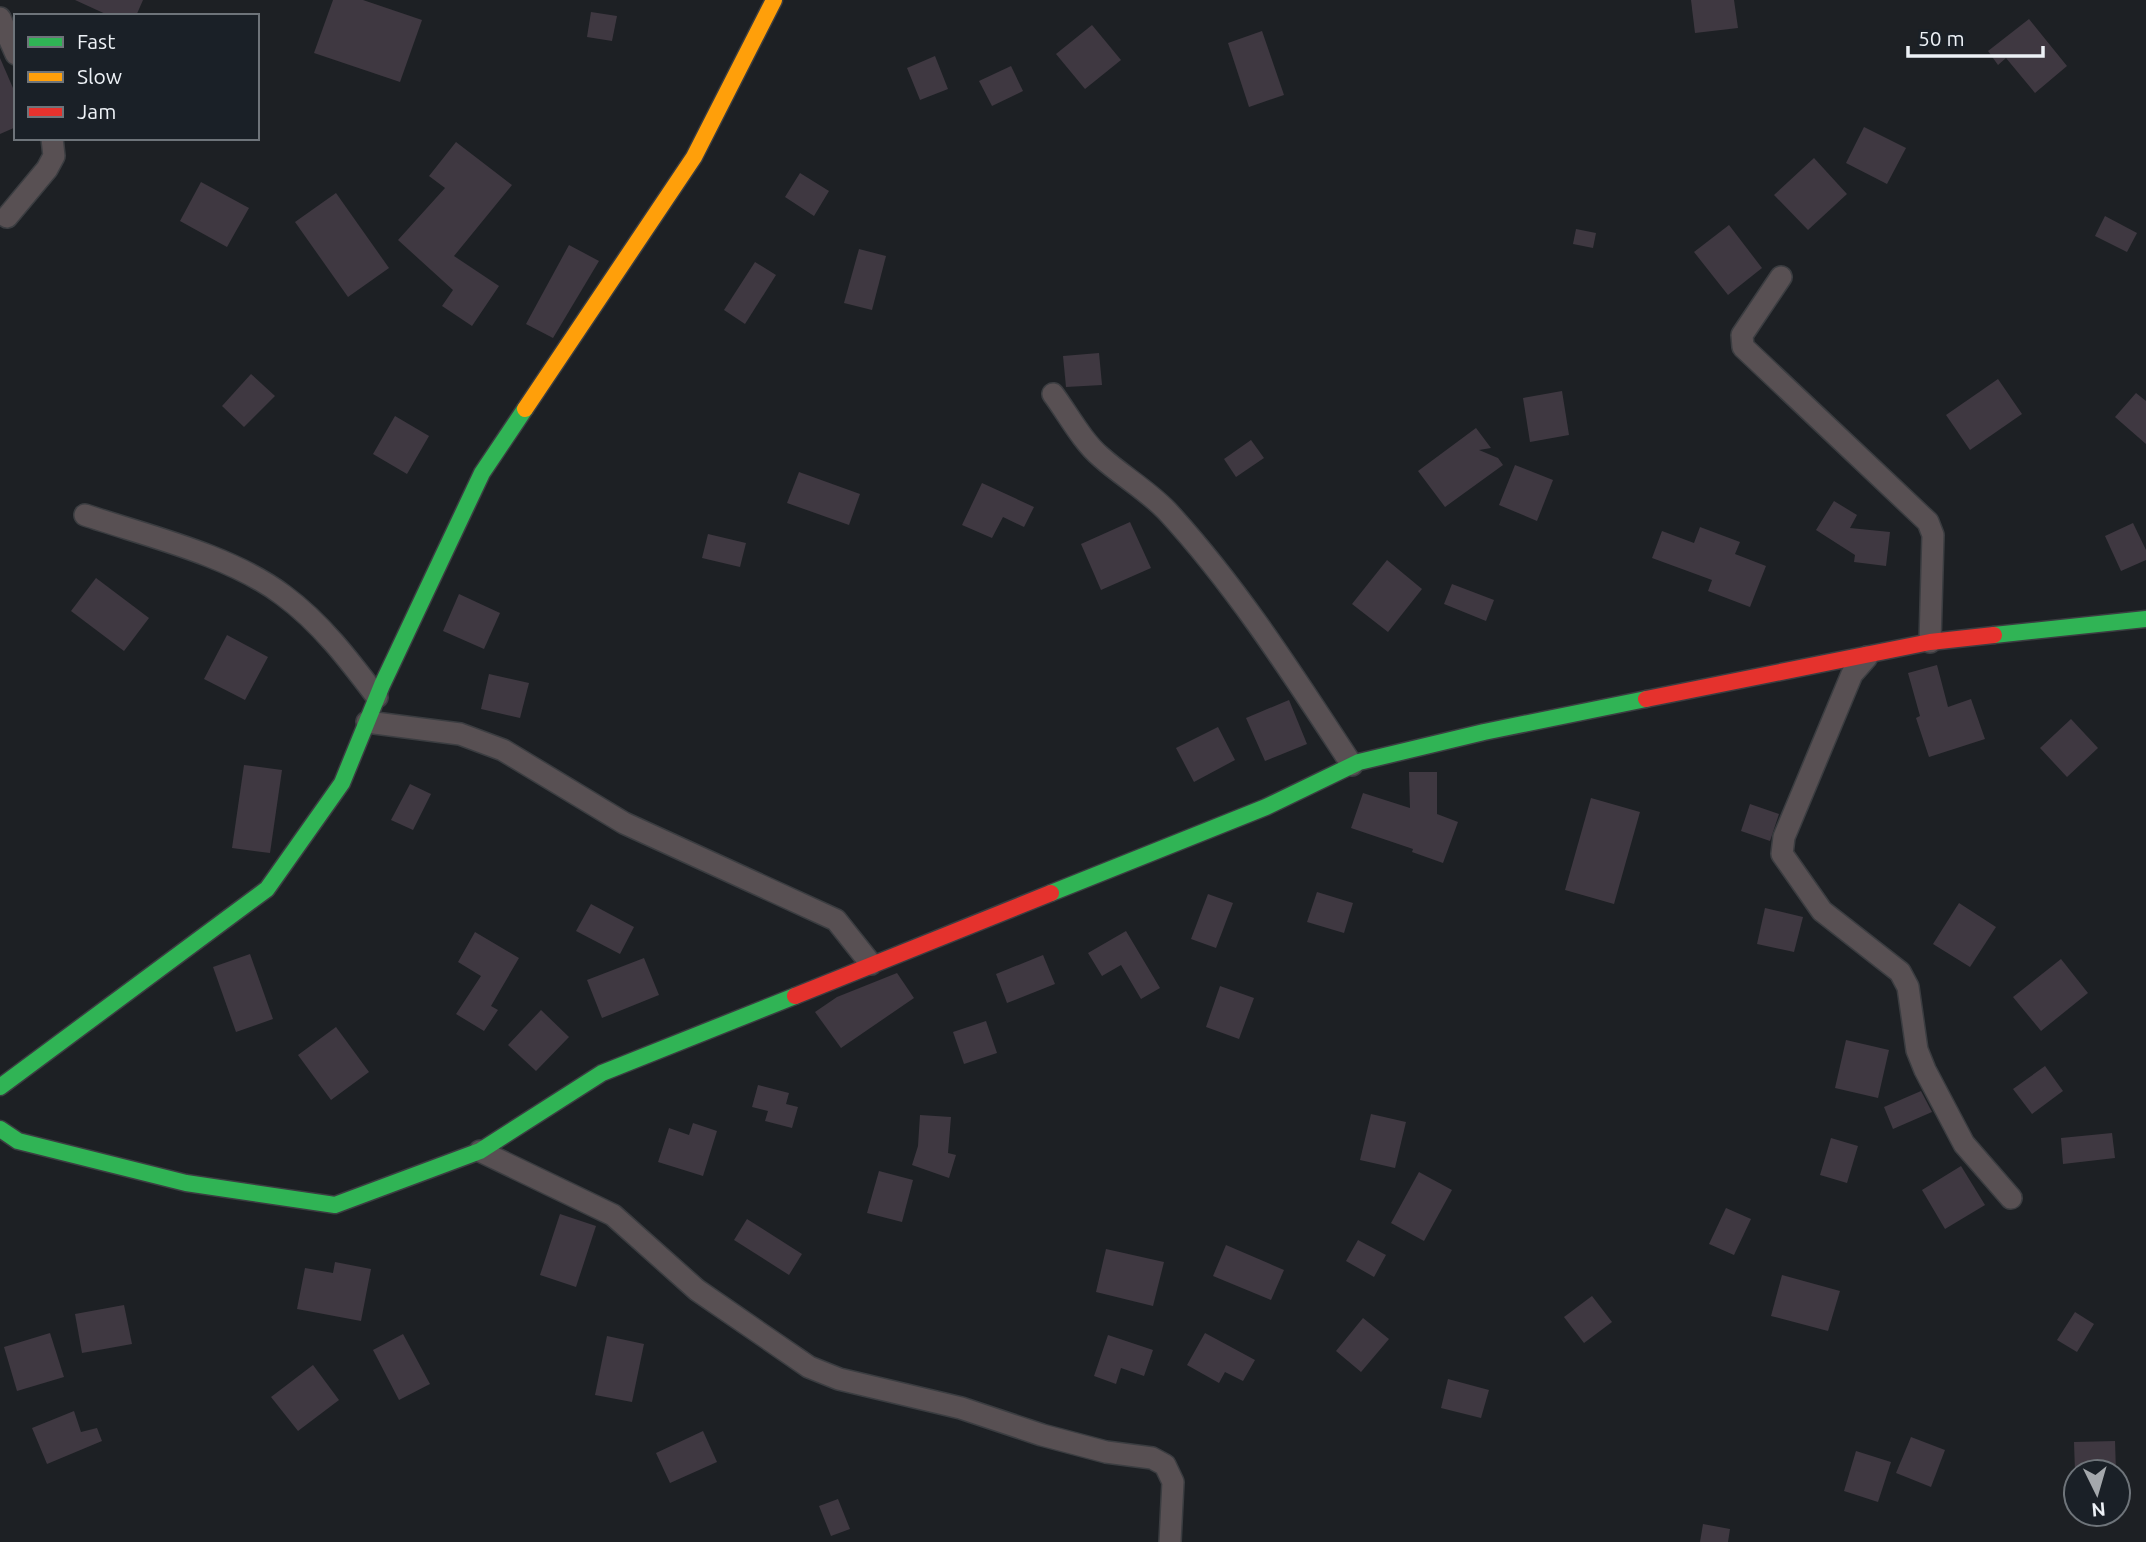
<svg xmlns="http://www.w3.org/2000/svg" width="2146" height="1542" viewBox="0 0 2146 1542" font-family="Ubuntu,sans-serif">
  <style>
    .building { fill: #3f3841 }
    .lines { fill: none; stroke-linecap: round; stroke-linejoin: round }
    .street-casing { stroke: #3b3d41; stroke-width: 24 }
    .fast-casing { stroke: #3b3d41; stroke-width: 19 }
    .slow-casing { stroke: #3b3d41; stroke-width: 19 }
    .jam-casing { stroke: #3b3d41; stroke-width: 19 }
    .street { stroke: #585053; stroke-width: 21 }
    .fast { stroke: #30b455; stroke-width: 16 }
    .slow { stroke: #ff9f0a; stroke-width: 16 }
    .jam { stroke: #e5322d; stroke-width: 16 }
  </style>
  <rect width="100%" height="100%" fill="#1d2024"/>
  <!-- building -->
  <g class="building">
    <path d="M 75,0 L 143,0 L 136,16 L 110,16 Z"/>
    <path d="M 333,0 L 363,0 L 422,20 L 400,82 L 314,53 Z"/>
    <path d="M 1691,0 L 1734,0 L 1738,28 L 1695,33 Z"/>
    <path d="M 591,12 L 617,16 L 612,41 L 587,37 Z"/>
    <path d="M 2029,19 L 2067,66 L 2035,93 L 2006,58 L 1998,65 L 1988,51 Z"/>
    <path d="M 1092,25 L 1121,60 L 1085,89 L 1056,54 Z"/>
    <path d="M 1262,31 L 1284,95 L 1249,107 L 1228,43 Z"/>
    <path d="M 935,56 L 948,89 L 920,100 L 907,68 Z"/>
    <path d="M 0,58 L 16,95 L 16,127 L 0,134 Z"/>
    <path d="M 1011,66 L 1023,91 L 992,106 L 979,81 Z"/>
    <path d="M 1864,127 L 1906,148 L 1887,184 L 1846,163 Z"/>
    <path d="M 456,142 L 512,185 L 454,256 L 499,286 L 472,326 L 442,306 L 453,290 L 398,240 L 445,188 L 429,176 Z"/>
    <path d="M 1814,158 L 1847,194 L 1808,230 L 1774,195 Z"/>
    <path d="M 800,173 L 829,191 L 814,216 L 785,197 Z"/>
    <path d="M 201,182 L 249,208 L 227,247 L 180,221 Z"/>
    <path d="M 336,193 L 389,268 L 348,297 L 295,222 Z"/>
    <path d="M 2105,216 L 2137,233 L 2127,252 L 2095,236 Z"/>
    <path d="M 1729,225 L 1762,268 L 1728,295 L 1694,252 Z"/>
    <path d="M 1576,229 L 1596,233 L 1593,248 L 1573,244 Z"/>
    <path d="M 569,245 L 599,261 L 553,338 L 526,324 Z"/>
    <path d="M 859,249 L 886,256 L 872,310 L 844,303 Z"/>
    <path d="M 755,262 L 776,275 L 745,324 L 724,310 Z"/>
    <path d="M 1099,353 L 1102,385 L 1066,387 L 1063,356 Z"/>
    <path d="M 251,374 L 275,396 L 244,427 L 222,406 Z"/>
    <path d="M 1998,379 L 2022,414 L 1970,450 L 1946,415 Z"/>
    <path d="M 1562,391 L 1569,435 L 1530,442 L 1523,398 Z"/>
    <path d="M 2136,393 L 2146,401 L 2146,444 L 2115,417 Z"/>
    <path d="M 395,416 L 429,436 L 407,474 L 373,454 Z"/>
    <path d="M 1476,428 L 1491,448 L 1479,450 L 1498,458 L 1503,465 L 1445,507 L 1418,471 Z"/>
    <path d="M 1251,440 L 1264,458 L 1236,477 L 1224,459 Z"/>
    <path d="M 1515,465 L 1553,480 L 1537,521 L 1499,505 Z"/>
    <path d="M 799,472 L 860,494 L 849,525 L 787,503 Z"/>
    <path d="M 982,483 L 1034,507 L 1024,527 L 1003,517 L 992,538 L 962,525 Z"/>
    <path d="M 1834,501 L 1857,515 L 1850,528 L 1890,532 L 1886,566 L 1854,562 L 1855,555 L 1816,530 Z"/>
    <path d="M 1130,522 L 1151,568 L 1101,590 L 1081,544 Z"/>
    <path d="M 2133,523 L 2146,550 L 2146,560 L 2121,571 L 2105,536 Z"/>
    <path d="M 1700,527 L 1740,542 L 1735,554 L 1766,566 L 1750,607 L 1708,591 L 1712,580 L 1652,558 L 1662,531 L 1694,543 Z"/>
    <path d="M 708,534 L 746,543 L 740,567 L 702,558 Z"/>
    <path d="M 1387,560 L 1422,589 L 1388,632 L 1352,604 Z"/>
    <path d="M 96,578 L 149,618 L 124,651 L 71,611 Z"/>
    <path d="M 1452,584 L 1494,600 L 1486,621 L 1444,604 Z"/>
    <path d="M 459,594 L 500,613 L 484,649 L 443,631 Z"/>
    <path d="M 227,635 L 268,657 L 245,700 L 204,679 Z"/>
    <path d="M 1937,665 L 1948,707 L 1971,699 L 1985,739 L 1929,757 L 1916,718 L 1920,716 L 1908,673 Z"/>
    <path d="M 489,674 L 529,683 L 520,718 L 481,709 Z"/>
    <path d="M 1289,700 L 1307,744 L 1265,761 L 1246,718 Z"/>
    <path d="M 2071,719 L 2098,748 L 2067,777 L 2040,748 Z"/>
    <path d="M 1218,727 L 1235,760 L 1194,782 L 1176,748 Z"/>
    <path d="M 244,765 L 282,770 L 270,853 L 232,848 Z"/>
    <path d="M 1409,772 L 1437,772 L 1437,814 L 1458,822 L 1443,863 L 1412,852 L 1413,849 L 1351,828 L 1363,793 L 1410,808 Z"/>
    <path d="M 410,784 L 431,794 L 413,830 L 391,820 Z"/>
    <path d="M 1591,798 L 1640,812 L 1614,904 L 1565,890 Z"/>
    <path d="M 1750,804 L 1779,814 L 1770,841 L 1741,831 Z"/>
    <path d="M 1317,892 L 1353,903 L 1344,933 L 1307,922 Z"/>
    <path d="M 1208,894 L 1233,903 L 1216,948 L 1191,939 Z"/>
    <path d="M 1959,903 L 1996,927 L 1970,967 L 1933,944 Z"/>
    <path d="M 591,904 L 634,927 L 620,954 L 576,931 Z"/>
    <path d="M 1765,908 L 1803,917 L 1794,952 L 1757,944 Z"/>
    <path d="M 1126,931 L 1160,988 L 1141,999 L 1121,965 L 1102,976 L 1088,953 Z"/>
    <path d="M 475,932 L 519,958 L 491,1006 L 498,1010 L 484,1031 L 456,1014 L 481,976 L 458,962 Z"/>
    <path d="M 250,954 L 273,1019 L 236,1032 L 213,967 Z"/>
    <path d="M 1043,955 L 1055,984 L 1007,1003 L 996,974 Z"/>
    <path d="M 644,958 L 659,995 L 602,1018 L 587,980 Z"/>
    <path d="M 2061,959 L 2088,993 L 2041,1031 L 2013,997 Z"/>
    <path d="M 897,973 L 914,998 L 841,1048 L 815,1012 L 837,997 Z"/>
    <path d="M 1220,986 L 1254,998 L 1239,1039 L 1206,1027 Z"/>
    <path d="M 541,1010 L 569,1037 L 536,1071 L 508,1045 Z"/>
    <path d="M 986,1021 L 997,1053 L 964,1064 L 953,1032 Z"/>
    <path d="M 336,1027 L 369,1072 L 331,1100 L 298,1055 Z"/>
    <path d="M 1846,1040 L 1889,1050 L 1878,1098 L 1835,1088 Z"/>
    <path d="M 2045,1066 L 2063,1091 L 2032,1114 L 2013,1089 Z"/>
    <path d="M 758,1085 L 789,1093 L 786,1104 L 798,1107 L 792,1128 L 765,1121 L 768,1111 L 752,1107 Z"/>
    <path d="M 1921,1091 L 1932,1112 L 1893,1129 L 1884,1107 Z"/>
    <path d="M 1371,1114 L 1406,1122 L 1395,1168 L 1360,1160 Z"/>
    <path d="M 920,1115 L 951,1117 L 948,1153 L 956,1155 L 949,1178 L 912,1165 L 918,1146 Z"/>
    <path d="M 693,1123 L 717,1131 L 703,1176 L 658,1162 L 669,1128 L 689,1135 Z"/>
    <path d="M 2112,1133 L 2115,1158 L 2063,1164 L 2061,1138 Z"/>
    <path d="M 1831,1138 L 1858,1146 L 1847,1183 L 1820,1175 Z"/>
    <path d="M 1961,1166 L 1985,1205 L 1945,1229 L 1922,1190 Z"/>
    <path d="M 879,1171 L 913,1180 L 902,1222 L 867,1213 Z"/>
    <path d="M 1419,1172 L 1452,1190 L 1424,1241 L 1391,1223 Z"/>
    <path d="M 1726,1208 L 1751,1219 L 1734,1255 L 1709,1244 Z"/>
    <path d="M 560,1214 L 596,1226 L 576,1287 L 540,1275 Z"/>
    <path d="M 747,1219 L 802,1254 L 789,1275 L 734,1240 Z"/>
    <path d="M 1358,1240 L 1386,1255 L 1374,1277 L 1346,1261 Z"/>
    <path d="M 1226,1245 L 1284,1270 L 1271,1300 L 1213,1276 Z"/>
    <path d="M 1106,1249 L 1164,1262 L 1153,1306 L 1096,1292 Z"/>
    <path d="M 335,1262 L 371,1269 L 361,1321 L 297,1309 L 305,1268 L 333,1273 Z"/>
    <path d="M 1782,1275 L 1840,1291 L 1828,1331 L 1771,1316 Z"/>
    <path d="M 1592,1296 L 1612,1322 L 1584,1343 L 1564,1317 Z"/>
    <path d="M 124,1305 L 132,1344 L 82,1353 L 75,1314 Z"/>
    <path d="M 2075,1312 L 2094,1324 L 2077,1352 L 2057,1340 Z"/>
    <path d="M 1363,1318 L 1389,1339 L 1361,1372 L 1336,1351 Z"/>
    <path d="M 50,1333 L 64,1377 L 17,1391 L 4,1347 Z"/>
    <path d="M 1205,1333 L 1255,1360 L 1243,1381 L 1225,1372 L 1219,1383 L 1187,1365 Z"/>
    <path d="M 403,1334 L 430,1384 L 399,1400 L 373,1350 Z"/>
    <path d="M 1108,1335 L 1153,1350 L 1144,1376 L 1121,1368 L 1116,1384 L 1094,1376 Z"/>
    <path d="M 607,1336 L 644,1344 L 632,1402 L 595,1395 Z"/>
    <path d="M 313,1365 L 339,1400 L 298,1431 L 271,1397 Z"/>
    <path d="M 1448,1379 L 1489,1390 L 1481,1418 L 1441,1408 Z"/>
    <path d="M 74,1411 L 81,1432 L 97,1428 L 102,1441 L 47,1464 L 32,1428 Z"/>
    <path d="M 703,1431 L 717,1462 L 670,1483 L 656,1453 Z"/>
    <path d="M 1911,1437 L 1945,1450 L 1931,1487 L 1896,1473 Z"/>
    <path d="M 2115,1441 L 2116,1472 L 2075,1472 L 2074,1442 Z"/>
    <path d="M 1856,1451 L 1891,1462 L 1878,1502 L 1844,1491 Z"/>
    <path d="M 838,1499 L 850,1529 L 831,1536 L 819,1506 Z"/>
    <path d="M 1703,1524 L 1730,1529 L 1728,1542 L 1700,1542 Z"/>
  </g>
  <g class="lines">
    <defs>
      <g id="street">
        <path d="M 0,18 L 16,54"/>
        <path d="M 7,217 L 47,169 L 54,156 L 52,138"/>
        <path d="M 1781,277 L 1742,335 L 1743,347 L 1928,522 L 1933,535 L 1930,642"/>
        <path d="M 1053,394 C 1068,414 1082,441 1101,457 C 1122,476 1147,490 1167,511 C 1238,588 1295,678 1352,765"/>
        <path d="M 85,515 C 147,536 230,555 283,595 C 321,623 349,660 377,697"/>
        <path d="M 1867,657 L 1852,674 L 1784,837 L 1782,854 L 1822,911 L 1900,972 L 1908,987 L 1917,1050 L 1925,1070 L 1964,1144 L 2011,1198"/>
        <path d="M 367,722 L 460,734 L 503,750 L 624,823 L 836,920 L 871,964"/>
        <path d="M 480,1151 L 613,1215 L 697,1290 L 809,1367 L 839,1379 L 961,1408 L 1042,1435 L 1106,1452 L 1152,1458 L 1165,1465 L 1173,1482 L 1170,1542"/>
      </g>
      <g id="fast">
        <path d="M 1994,635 L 2146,619"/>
        <path d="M 1051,893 L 1266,807 L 1359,762 L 1484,732 L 1646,699"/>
        <path d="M 0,1087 L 267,889 L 342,783 L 382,685 L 482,473 L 525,409"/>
        <path d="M 0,1129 L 18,1141 L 186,1183 L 335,1205 L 480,1151 L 602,1073 L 795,996"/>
      </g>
      <path id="slow" d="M 525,409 L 694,157 L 774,0"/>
      <g id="jam">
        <path d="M 1646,699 L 1930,642 L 1994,635"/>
        <path d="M 795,996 L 1051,893"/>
      </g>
    </defs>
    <!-- street casing -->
    <use href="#street" class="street-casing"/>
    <!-- fast casing -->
    <use href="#fast" class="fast-casing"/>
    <!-- slow casing -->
    <use href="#slow" class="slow-casing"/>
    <!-- jam casing -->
    <use href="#jam" class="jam-casing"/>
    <!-- street -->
    <use href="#street" class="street"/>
    <!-- fast -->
    <use href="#fast" class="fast"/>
    <!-- slow -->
    <use href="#slow" class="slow"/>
    <!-- jam -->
    <use href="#jam" class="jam"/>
  </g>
  <!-- legend -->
  <rect x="14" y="14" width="245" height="126" fill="#1a2027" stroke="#6e747a" stroke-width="2"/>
  <rect x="28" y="37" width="35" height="10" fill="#30b455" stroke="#6e747a" stroke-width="2"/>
  <text x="77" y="49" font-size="21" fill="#edf1f6">Fast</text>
  <rect x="28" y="72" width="35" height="10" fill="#ff9f0a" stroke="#6e747a" stroke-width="2"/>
  <text x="77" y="84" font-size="21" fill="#edf1f6">Slow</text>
  <rect x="28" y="107" width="35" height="10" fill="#e5322d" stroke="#6e747a" stroke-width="2"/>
  <text x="77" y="119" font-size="21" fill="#edf1f6">Jam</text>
  <!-- north arrow -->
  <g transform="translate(2097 1493) rotate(175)"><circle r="33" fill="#1a2027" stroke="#6e747a" stroke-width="2"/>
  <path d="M0-5L12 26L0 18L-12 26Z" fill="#a4a8ac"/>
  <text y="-10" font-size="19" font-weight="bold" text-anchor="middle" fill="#edf1f6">N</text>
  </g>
  <!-- scale -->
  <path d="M1908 46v10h135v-10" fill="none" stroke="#edf1f6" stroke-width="3.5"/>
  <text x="1918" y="46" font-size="21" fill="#edf1f6" stroke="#1a2027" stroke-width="5" paint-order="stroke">50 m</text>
</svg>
